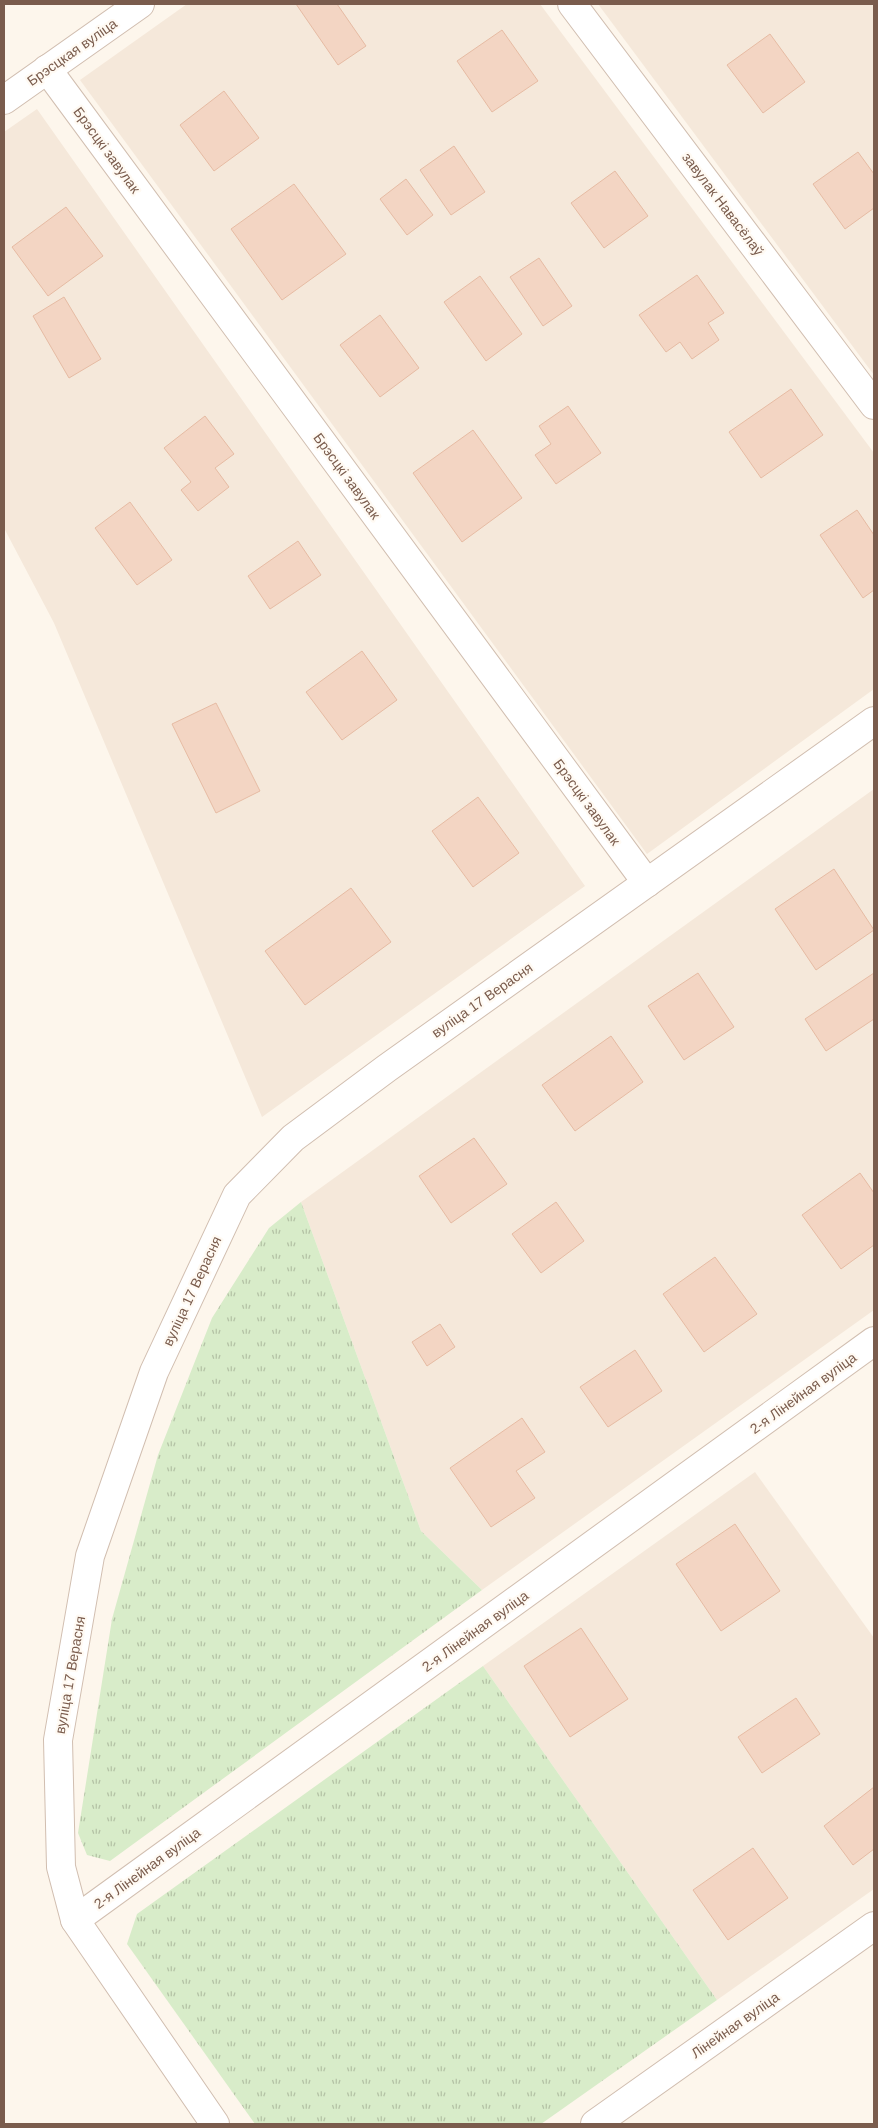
<svg xmlns="http://www.w3.org/2000/svg" width="878" height="2128" viewBox="0 0 878 2128" font-family="Arial,sans-serif">
  <style>
    .residential { fill: #f5e8da }
    .grass { fill: url(#grass-tufts) }
    .building { fill: #f3d5c3; stroke: #e6bba3 }
    .lines { fill: none; stroke-linecap: round; stroke-linejoin: round }
    .minor-casing { stroke: #d1beb0; stroke-width: 30 }
    .tertiary-casing { stroke: #d1beb0; stroke-width: 30 }
    .minor { stroke: #fff; stroke-width: 28 }
    .tertiary { stroke: #fff; stroke-width: 28 }
    .labels { text-anchor: middle; stroke-width: 4.5; stroke-linejoin: round; paint-order: stroke }
    .street-label { font-size: 14px; fill: #7a5c4d; stroke: #fffaf3 }
  </style>
  <defs>
    <pattern id="grass-tufts" width="24" height="20" patternUnits="userSpaceOnUse" patternTransform="scale(1.25)"><rect width="24" height="20" fill="#d8ecc9"/><path d="M3 7l-1-3M5 7V3M7 7l1-3M15 17l-1-3M17 17v-4M19 17l1-3" fill="none" stroke="#b4c2a5"/></pattern>
  </defs>
  <rect width="100%" height="100%" fill="#fdf6ec"/>
  <!-- residential -->
  <g class="residential">
    <path d="M 187,4 L 540,4 L 874,453 L 874,689 L 647,854 L 80,80 Z"/>
    <path d="M 598,4 L 874,4 L 874,375 Z"/>
    <path d="M 37,109 L 585,886 L 262,1117 L 54,623 L 4,528 L 4,132 Z"/>
    <path d="M 874,789 L 874,1310 L 482,1590 L 421,1531 L 301,1202 Z"/>
    <path d="M 755,1472 L 874,1638 L 874,1889 L 717,2000 L 483,1666 Z"/>
  </g>
  <!-- grass -->
  <g class="grass">
    <path d="M 301,1202 L 421,1531 L 482,1590 L 110,1861 L 87,1855 L 78,1833 L 112,1619 L 158,1455 L 212,1318 L 269,1228 Z"/>
    <path d="M 483,1666 L 717,2000 L 541,2124 L 255,2124 L 127,1944 L 137,1914 Z"/>
  </g>
  <!-- building -->
  <g class="building">
    <path d="M 296,4 L 337,4 L 366,46 L 338,65 Z"/>
    <path d="M 502,30 L 538,81 L 492,112 L 457,61 Z"/>
    <path d="M 770,34 L 805,82 L 763,113 L 727,65 Z"/>
    <path d="M 224,91 L 259,138 L 214,171 L 180,125 Z"/>
    <path d="M 454,146 L 485,192 L 451,215 L 420,170 Z"/>
    <path d="M 858,152 L 874,174 L 874,208 L 845,229 L 813,184 Z"/>
    <path d="M 615,171 L 648,216 L 604,248 L 571,203 Z"/>
    <path d="M 406,179 L 433,215 L 407,235 L 380,199 Z"/>
    <path d="M 294,184 L 346,254 L 282,300 L 231,229 Z"/>
    <path d="M 66,207 L 103,256 L 48,296 L 12,247 Z"/>
    <path d="M 539,258 L 572,306 L 543,326 L 510,277 Z"/>
    <path d="M 697,275 L 724,313 L 708,323 L 719,340 L 692,359 L 680,342 L 666,352 L 639,315 Z"/>
    <path d="M 480,276 L 522,334 L 486,361 L 444,302 Z"/>
    <path d="M 64,297 L 101,359 L 69,378 L 33,316 Z"/>
    <path d="M 380,315 L 419,368 L 380,397 L 340,345 Z"/>
    <path d="M 791,389 L 823,435 L 761,478 L 729,432 Z"/>
    <path d="M 568,406 L 601,453 L 556,484 L 535,455 L 551,444 L 539,426 Z"/>
    <path d="M 205,416 L 234,454 L 215,468 L 229,487 L 198,511 L 181,490 L 191,482 L 164,448 Z"/>
    <path d="M 473,430 L 522,498 L 462,542 L 413,473 Z"/>
    <path d="M 130,502 L 172,560 L 137,585 L 95,528 Z"/>
    <path d="M 857,510 L 874,535 L 874,590 L 863,598 L 820,535 Z"/>
    <path d="M 298,541 L 321,575 L 270,609 L 248,576 Z"/>
    <path d="M 362,651 L 397,700 L 342,740 L 306,692 Z"/>
    <path d="M 216,703 L 260,791 L 216,813 L 172,724 Z"/>
    <path d="M 478,797 L 519,853 L 473,887 L 432,831 Z"/>
    <path d="M 834,869 L 874,930 L 816,970 L 775,909 Z"/>
    <path d="M 351,888 L 391,942 L 305,1005 L 265,951 Z"/>
    <path d="M 698,973 L 734,1027 L 684,1060 L 648,1006 Z"/>
    <path d="M 874,973 L 874,1019 L 826,1051 L 805,1019 Z"/>
    <path d="M 611,1036 L 643,1082 L 575,1131 L 542,1085 Z"/>
    <path d="M 474,1138 L 507,1184 L 451,1223 L 419,1176 Z"/>
    <path d="M 860,1173 L 874,1193 L 874,1245 L 841,1269 L 802,1215 Z"/>
    <path d="M 556,1202 L 584,1241 L 541,1273 L 512,1234 Z"/>
    <path d="M 715,1257 L 757,1314 L 704,1352 L 663,1294 Z"/>
    <path d="M 440,1324 L 455,1347 L 427,1366 L 412,1342 Z"/>
    <path d="M 635,1350 L 662,1391 L 608,1427 L 580,1387 Z"/>
    <path d="M 522,1418 L 545,1452 L 516,1471 L 535,1498 L 491,1527 L 450,1468 Z"/>
    <path d="M 735,1524 L 780,1591 L 721,1631 L 676,1564 Z"/>
    <path d="M 581,1628 L 628,1699 L 570,1737 L 524,1666 Z"/>
    <path d="M 796,1698 L 820,1734 L 762,1773 L 738,1737 Z"/>
    <path d="M 874,1787 L 874,1849 L 853,1865 L 824,1826 Z"/>
    <path d="M 753,1848 L 788,1898 L 728,1940 L 693,1890 Z"/>
  </g>
  <g class="lines">
    <defs>
      <g id="minor">
        <path d="M 572,4 L 874,405"/>
        <path d="M 47,69 L 647,883"/>
        <path d="M 75,1920 L 874,1341"/>
        <path d="M 215,2124 L 75,1920 L 61,1867 L 58,1740 L 90,1556 L 154,1372 L 237,1195 L 293,1138 L 387,1068 L 874,721"/>
        <path d="M 595,2124 L 874,1926"/>
      </g>
      <path id="tertiary" d="M 4,100 L 140,4"/>
    </defs>
    <!-- minor casing -->
    <use href="#minor" class="minor-casing"/>
    <!-- tertiary casing -->
    <use href="#tertiary" class="tertiary-casing"/>
    <!-- minor -->
    <use href="#minor" class="minor"/>
    <!-- tertiary -->
    <use href="#tertiary" class="tertiary"/>
  </g>
  <g class="labels">
    <!-- street labels -->
    <g class="street-label">
      <text transform="translate(72 52) rotate(-35)" y="5">Брэсцкая вуліца</text>
      <text transform="translate(107 150) rotate(54)" y="5">Брэсцкі завулак</text>
      <text transform="translate(723 204) rotate(53)" y="5">завулак Навасёлаў</text>
      <text transform="translate(347 476) rotate(54)" y="5">Брэсцкі завулак</text>
      <text transform="translate(587 802) rotate(54)" y="5">Брэсцкі завулак</text>
      <text transform="translate(482 1000) rotate(-35)" y="5">вуліца 17 Верасня</text>
      <text transform="translate(192 1291) rotate(-65)" y="5">вуліца 17 Верасня</text>
      <text transform="translate(803 1393) rotate(-36)" y="5">2-я Лінейная вуліца</text>
      <text transform="translate(475 1631) rotate(-36)" y="5">2-я Лінейная вуліца</text>
      <text transform="translate(70 1675) rotate(-80)" y="5">вуліца 17 Верасня</text>
      <text transform="translate(147 1868) rotate(-36)" y="5">2-я Лінейная вуліца</text>
      <text transform="translate(735 2025) rotate(-35)" y="5">Лінейная вуліца</text>
    </g>
  </g>
  <!-- border -->
  <rect width="878" height="2128" fill="none" stroke="#7a5c4d" stroke-width="10"/>
</svg>
